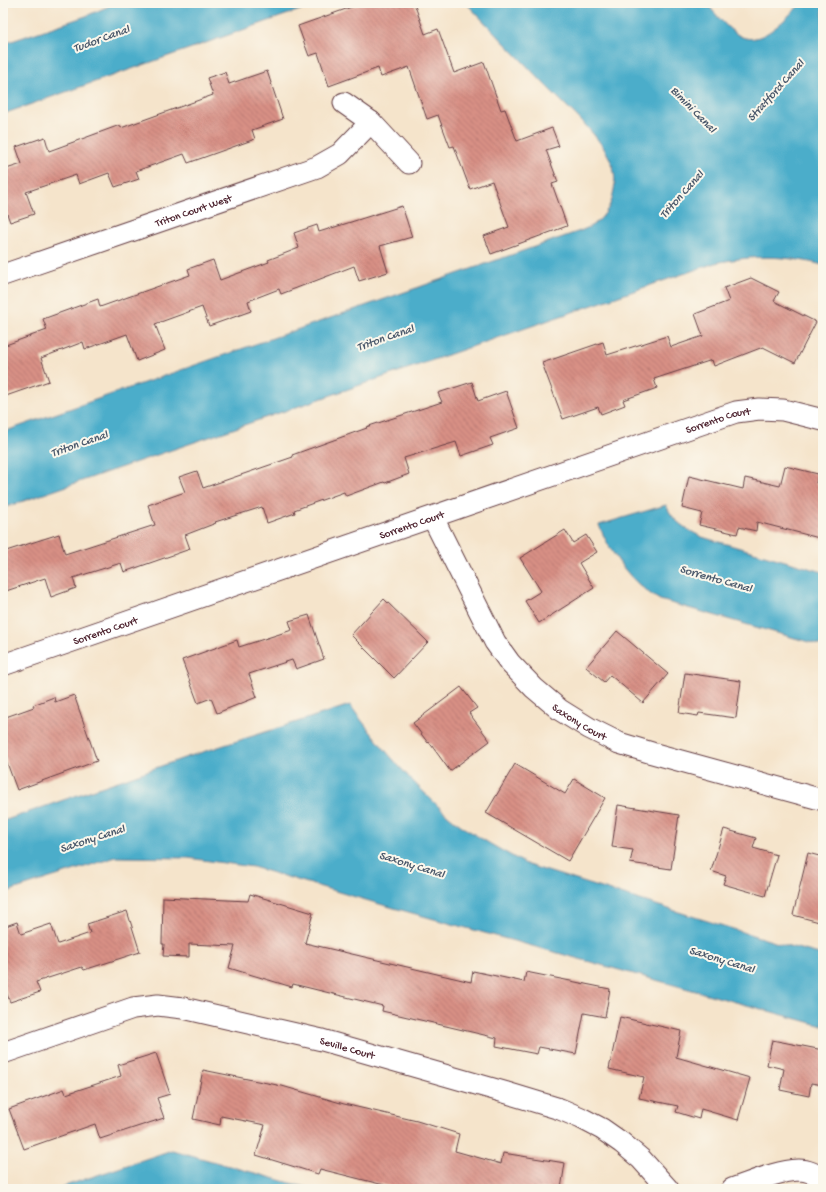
<svg xmlns="http://www.w3.org/2000/svg" width="826" height="1192" viewBox="0 0 826 1192" font-family="'Gochi Hand',sans-serif">
  <style>
    .water { fill: #4badca; stroke: #4a667a }
    .building { fill: url(#building-back-hatch) }
    .lines { fill: none; stroke-linecap: round; stroke-linejoin: round }
    .minor-casing { stroke: #643d43; stroke-width: 23 }
    .minor { stroke: #fff; stroke-width: 21 }
    .labels { text-anchor: middle; stroke-width: 4; stroke-linejoin: round; paint-order: stroke }
    .street-label { font-size: 11px; fill: #4a1f2b; stroke: #fbf7ec }
    .water-label { font-size: 12px; font-style: italic; fill: #4a586b; stroke: #fbf7ec }
  </style>
  <defs>
    <pattern id="building-back-hatch" width="6" height="6" patternUnits="userSpaceOnUse"><rect width="6" height="6" fill="#d89085"/><path d="M-1 5l2 2M0 0l6 6M5-1l2 2" fill="none" stroke="#b1756d"/></pattern>
  </defs>
  <rect width="100%" height="100%" fill="#fbf7ec"/>
  <filter id="ink" filterUnits="userSpaceOnUse"><feTurbulence type="fractalNoise" baseFrequency=".025" numOctaves="2"/><feDisplacementMap in="SourceGraphic" scale="8" xChannelSelector="R" yChannelSelector="G"/><feConvolveMatrix kernelMatrix="1 2 1 2 8 2 1 2 1" color-interpolation-filters="sRGB"/></filter>
  <filter id="wash" filterUnits="userSpaceOnUse"><feTurbulence type="fractalNoise" baseFrequency=".012" numOctaves="4" result="noise"/><feDisplacementMap in="SourceGraphic" scale="16" xChannelSelector="R" yChannelSelector="G"/><feGaussianBlur stdDeviation="0.9" result="paint"/><feColorMatrix in="noise" values="0 0 0 0 0 0 0 0 0 0 0 0 0 0 0 0 0 1.4 0 .05"/><feComposite in="paint" operator="in"/></filter>
  <g filter="url(#wash)">
    <rect width="100%" height="100%" fill="#f5e4cb"/>
    <!-- water -->
    <g class="water">
      <path d="M 116,3 L 320,3 L 3,114 L 3,44 L 86,16 Z"/>
      <path d="M 466,3 L 706,3 C 716,14 727,29 740,36 C 762,48 787,16 802,3 L 823,3 L 823,265 C 783,255 755,255 715,263 L 3,508 L 3,432 L 580,231 C 585,229 590,227 594,224 C 612,212 618,187 613,167 C 605,140 570,110 550,90 C 522,61 494,32 466,3 Z"/>
      <path d="M 666,505 C 673,522 686,529 702,537 L 823,572 L 823,646 L 660,600 C 632,584 611,555 599,525 Z"/>
      <path d="M 350,705 C 375,739 401,771 432,800 C 439,807 447,815 455,821 C 478,838 503,851 528,865 L 778,943 L 823,955 L 823,1026 L 383,905 L 253,867 L 188,858 L 116,857 L 3,893 L 3,821 L 187,757 Z"/>
      <path d="M 172,1150 L 312,1189 L 56,1189 Z"/>
    </g>
    <g id="blocks">
      <!-- building -->
      <g class="building">
        <path d="M 363,3 L 414,3 L 425,34 L 438,29 L 454,73 L 484,62 L 501,110 L 505,109 L 517,141 L 552,128 L 559,146 L 546,150 L 558,182 L 552,184 L 567,226 L 491,254 L 484,236 L 509,227 L 492,181 L 470,189 L 454,146 L 450,147 L 438,115 L 427,119 L 409,67 L 381,77 L 378,68 L 329,86 L 318,53 L 309,56 L 298,26 Z"/>
        <path d="M 267,71 L 283,119 L 252,130 L 255,139 L 188,163 L 184,154 L 136,171 L 139,179 L 115,187 L 109,173 L 79,184 L 76,175 L 26,192 L 34,214 L 10,222 L 3,203 L 3,170 L 22,164 L 16,147 L 45,137 L 49,151 L 120,125 L 121,128 L 213,95 L 207,78 L 225,72 L 229,84 Z"/>
        <path d="M 402,206 L 412,237 L 380,246 L 388,272 L 359,281 L 354,266 L 281,294 L 279,289 L 248,301 L 251,311 L 209,326 L 202,307 L 155,324 L 165,350 L 137,361 L 127,334 L 85,349 L 83,342 L 41,358 L 49,381 L 3,397 L 3,346 L 47,330 L 43,319 L 98,299 L 100,307 L 190,275 L 188,269 L 213,260 L 220,280 L 269,262 L 268,260 L 299,248 L 294,233 L 317,225 L 319,232 Z"/>
        <path d="M 751,278 L 779,292 L 774,301 L 816,322 L 795,363 L 763,347 L 714,366 L 712,360 L 654,379 L 657,388 L 623,400 L 625,405 L 601,414 L 598,407 L 563,419 L 542,363 L 603,342 L 607,355 L 667,336 L 671,347 L 703,336 L 695,314 L 729,301 L 724,288 Z"/>
        <path d="M 472,382 L 478,401 L 506,391 L 519,428 L 490,438 L 493,445 L 461,456 L 456,442 L 404,458 L 409,474 L 385,483 L 384,482 L 346,496 L 344,492 L 294,510 L 295,513 L 267,523 L 262,507 L 215,522 L 216,523 L 185,535 L 190,549 L 124,572 L 121,563 L 73,578 L 76,588 L 51,597 L 45,578 L 3,592 L 3,552 L 59,534 L 65,554 L 155,525 L 148,505 L 185,492 L 179,477 L 197,471 L 203,488 L 293,457 L 292,455 L 367,428 L 366,427 L 442,402 L 438,393 Z"/>
        <path d="M 785,466 L 818,474 L 816,483 L 823,484 L 823,539 L 757,522 L 756,531 L 739,527 L 737,534 L 699,525 L 702,513 L 682,508 L 689,476 L 743,489 L 745,478 L 780,486 Z"/>
        <path d="M 565,530 L 573,543 L 586,535 L 597,552 L 579,563 L 594,588 L 539,623 L 525,601 L 541,591 L 520,558 Z"/>
        <path d="M 384,599 L 428,642 L 394,678 L 351,635 Z"/>
        <path d="M 309,615 L 324,659 L 296,669 L 292,660 L 249,674 L 257,697 L 217,713 L 211,698 L 198,703 L 182,660 L 237,640 L 239,647 L 292,630 L 289,621 Z"/>
        <path d="M 617,631 L 668,674 L 643,703 L 610,675 L 604,682 L 586,667 Z"/>
        <path d="M 685,673 L 741,681 L 736,718 L 699,713 L 698,716 L 679,713 Z"/>
        <path d="M 461,687 L 477,708 L 469,713 L 490,741 L 450,771 L 429,742 L 428,743 L 413,723 Z"/>
        <path d="M 74,695 L 97,761 L 17,790 L 3,752 L 3,718 L 34,707 L 33,705 L 54,697 L 55,702 Z"/>
        <path d="M 515,764 L 565,794 L 574,779 L 605,798 L 568,861 L 486,813 Z"/>
        <path d="M 618,805 L 679,815 L 671,869 L 630,863 L 633,850 L 612,847 Z"/>
        <path d="M 724,829 L 756,838 L 753,848 L 777,855 L 765,896 L 723,884 L 726,876 L 711,871 Z"/>
        <path d="M 808,853 L 823,857 L 823,923 L 793,915 Z"/>
        <path d="M 250,894 L 313,913 L 305,943 L 471,982 L 473,971 L 524,982 L 526,972 L 610,989 L 605,1017 L 584,1013 L 576,1054 L 539,1047 L 537,1054 L 496,1046 L 497,1038 L 382,1011 L 383,1006 L 293,984 L 292,987 L 229,968 L 235,946 L 189,944 L 189,957 L 163,956 L 164,944 L 162,944 L 163,897 L 248,901 Z"/>
        <path d="M 127,911 L 140,952 L 84,970 L 82,967 L 36,982 L 40,992 L 10,1002 L 3,983 L 3,927 L 17,922 L 21,934 L 51,924 L 58,944 L 90,933 L 87,924 Z"/>
        <path d="M 620,1017 L 681,1031 L 676,1057 L 750,1078 L 738,1120 L 701,1109 L 699,1119 L 676,1112 L 678,1106 L 639,1098 L 644,1077 L 609,1069 Z"/>
        <path d="M 772,1040 L 823,1050 L 823,1085 L 811,1083 L 809,1096 L 780,1090 L 784,1069 L 767,1065 Z"/>
        <path d="M 156,1053 L 170,1094 L 157,1098 L 164,1118 L 100,1139 L 95,1124 L 24,1149 L 9,1109 L 64,1089 L 66,1094 L 121,1076 L 118,1065 Z"/>
        <path d="M 203,1070 L 282,1086 L 344,1104 L 417,1121 L 459,1134 L 455,1151 L 501,1164 L 503,1153 L 565,1163 L 561,1189 L 400,1189 L 320,1169 L 318,1174 L 256,1155 L 265,1125 L 221,1116 L 220,1125 L 193,1119 Z"/>
      </g>
    </g>
  </g>
  <g filter="url(#ink)">
    <use href="#blocks" fill-opacity="0" stroke="#643d43" stroke-width="1"/>
    <g class="lines">
      <defs>
        <g id="minor">
          <path d="M 344,103 L 371,122 L 409,163"/>
          <path id="s1" d="M 3,275 L 317,167 L 340,154 L 371,122"/>
          <path id="s2" d="M 433,518 L 495,642 L 510,663 L 534,688 L 560,710 L 589,728 L 619,743 L 652,753 L 823,800"/>
          <path id="s3" d="M 3,665 L 736,412 L 759,409 L 783,410 L 823,420"/>
          <path id="s4" d="M 3,1053 L 133,1008 L 158,1005 L 183,1008 L 322,1040 L 504,1092 L 560,1109 L 581,1118 L 602,1129 L 622,1143 L 641,1159 L 668,1189"/>
          <path d="M 732,1189 C 753,1182 776,1171 799,1170 C 807,1170 817,1174 823,1179"/>
        </g>
      </defs>
      <!-- minor casing -->
      <use href="#minor" class="minor-casing"/>
      <!-- minor -->
      <use href="#minor" class="minor"/>
    </g>
  </g>
  <g class="labels">
    <!-- street labels -->
    <g class="street-label">
      <text dy="4" stroke="none"><textPath href="#s1" startOffset="201">Triton Court West</textPath></text>
      <text dy="4" stroke="none"><textPath href="#s3" startOffset="756">Sorrento Court</textPath></text>
      <text dy="4" stroke="none"><textPath href="#s3" startOffset="432">Sorrento Court</textPath></text>
      <text dy="4" stroke="none"><textPath href="#s3" startOffset="108">Sorrento Court</textPath></text>
      <text dy="4" stroke="none"><textPath href="#s2" startOffset="256">Saxony Court</textPath></text>
      <text dy="4" stroke="none"><textPath href="#s4" startOffset="357">Seville Court</textPath></text>
    </g>
    <!-- water labels -->
    <g class="water-label">
      <text transform="translate(101 38) rotate(-20)" y="4">Tudor Canal</text>
      <text transform="translate(775 90) rotate(-48)" y="4">Stratford Canal</text>
      <text transform="translate(694 109) rotate(46)" y="4">Bimini Canal</text>
      <text transform="translate(681 194) rotate(-48)" y="4">Triton Canal</text>
      <text transform="translate(385 337) rotate(-19)" y="4">Triton Canal</text>
      <text transform="translate(79 443) rotate(-19)" y="4">Triton Canal</text>
      <text transform="translate(716 578) rotate(16)" y="4">Sorrento Canal</text>
      <text transform="translate(92 838) rotate(-18)" y="4">Saxony Canal</text>
      <text transform="translate(412 864) rotate(17)" y="4">Saxony Canal</text>
      <text transform="translate(722 959) rotate(17)" y="4">Saxony Canal</text>
    </g>
  </g>
  <!-- margin -->
  <rect width="826" height="1192" fill="none" stroke="#fbf7ec" stroke-width="16"/>
</svg>
